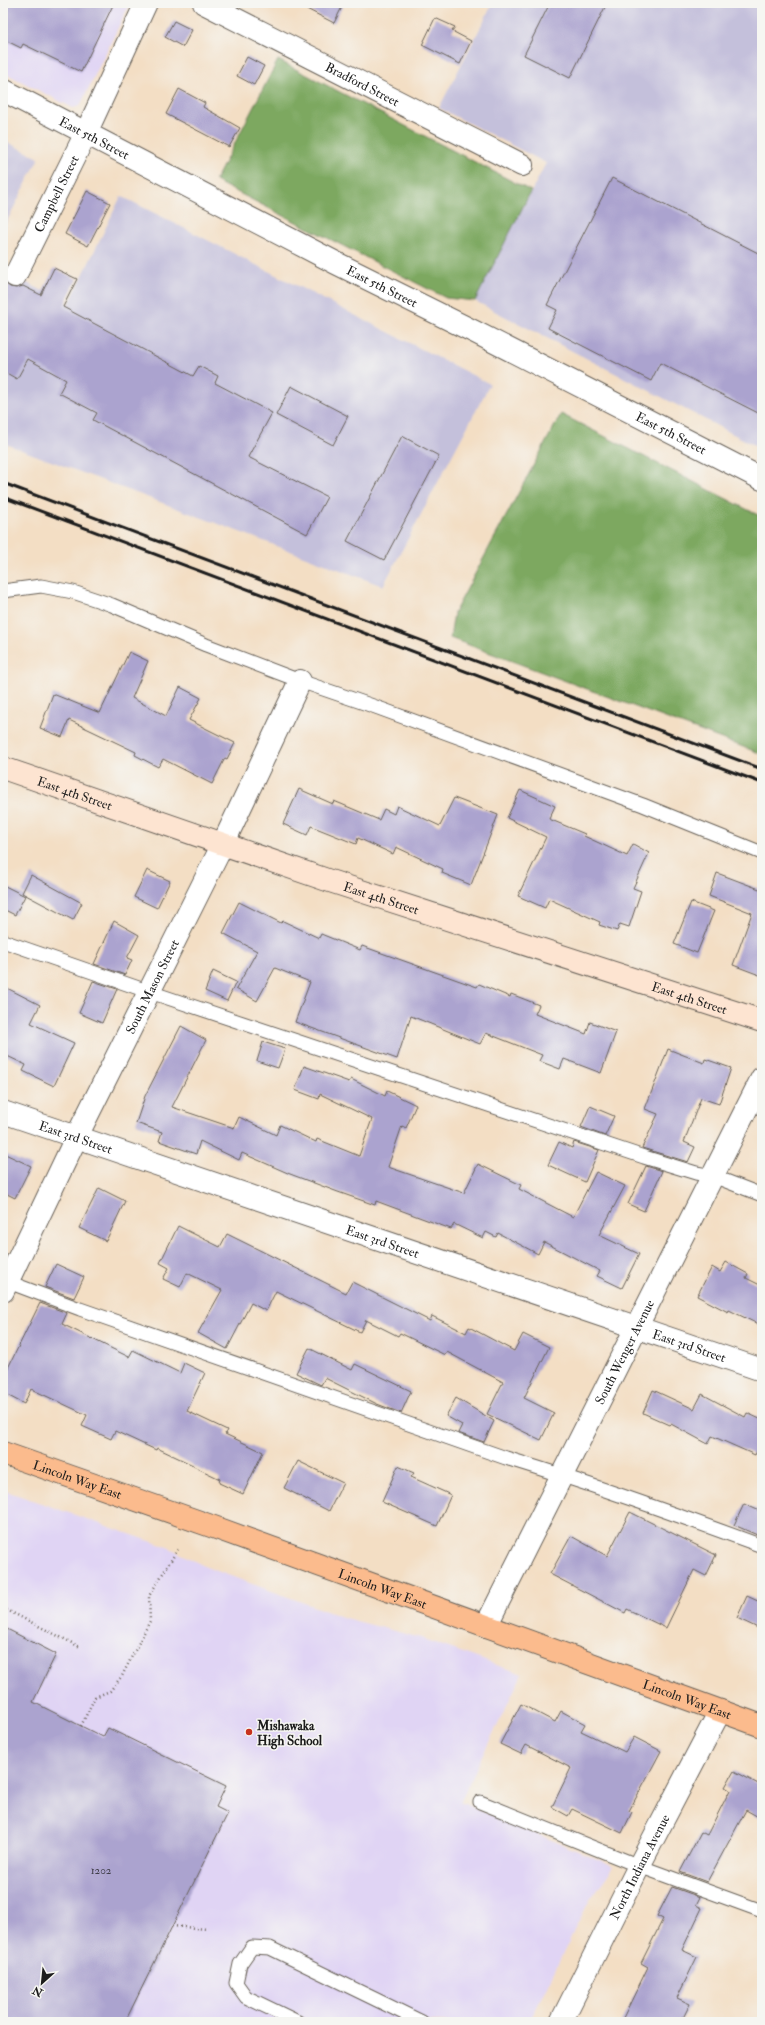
<svg xmlns="http://www.w3.org/2000/svg" width="765" height="2025" viewBox="0 0 765 2025" font-family="'IM FELL Double Pica',serif">
  <style>
    .built { fill: #e0d4f4 }
    .industrial { fill: #c4c0db }
    .forest { fill: #7da860; stroke: #4c623e }
    .building { fill: #aba3cf }
    .lines { fill: none; stroke-linecap: round; stroke-linejoin: round }
    .lane-casing { stroke: #676057; stroke-width: 15 }
    .street-casing { stroke: #676057; stroke-width: 24 }
    .secondary-casing { stroke: #676057; stroke-width: 24 }
    .primary-casing { stroke: #676057; stroke-width: 24 }
    .path { stroke: #676057; stroke-width: 2.5; stroke-dasharray: 1 3; stroke-linecap: butt }
    .lane { stroke: #fff; stroke-width: 13 }
    .street { stroke: #fff; stroke-width: 22 }
    .secondary { stroke: #fde4d1; stroke-width: 22 }
    .primary { stroke: #fbbb8d; stroke-width: 22 }
    .rail { stroke: #1c1c1c; stroke-width: 3 }
    .poi-dot { fill: #c8321e; stroke: #f6f6f2; stroke-width: 1.5 }
    .labels { text-anchor: middle; stroke-width: 3; stroke-linejoin: round; paint-order: stroke }
    .number-label { font-size: 11px; fill: #403e49 }
    .street-label { font-size: 13px; fill: #1c1c1c; stroke: #f6f6f2 }
    .poi-label { font-size: 13px; font-weight: bold; fill: #1c1c1c; stroke: #f6f6f2; text-anchor: start }
  </style>
  <rect width="100%" height="100%" fill="#f6f6f2"/>
  <filter id="ink" filterUnits="userSpaceOnUse"><feTurbulence type="fractalNoise" baseFrequency=".025" numOctaves="2"/><feDisplacementMap in="SourceGraphic" scale="8" xChannelSelector="R" yChannelSelector="G"/><feConvolveMatrix kernelMatrix="1 2 1 2 8 2 1 2 1" color-interpolation-filters="sRGB"/></filter>
  <filter id="wash" filterUnits="userSpaceOnUse"><feTurbulence type="fractalNoise" baseFrequency=".012" numOctaves="4" result="noise"/><feDisplacementMap in="SourceGraphic" scale="16" xChannelSelector="R" yChannelSelector="G"/><feGaussianBlur stdDeviation="0.9" result="paint"/><feColorMatrix in="noise" values="0 0 0 0 0 0 0 0 0 0 0 0 0 0 0 0 0 1.4 0 .05"/><feComposite in="paint" operator="in"/></filter>
  <g filter="url(#wash)">
    <rect width="100%" height="100%" fill="#f3dec4"/>
    <!-- built -->
    <g class="built">
      <path d="M 3,3 L 130,3 L 80,106 L 73,108 L 3,72 Z"/>
      <path d="M 3,1490 L 170,1548 L 206,1567 L 345,1618 L 421,1638 L 522,1674 L 460,1802 L 614,1866 L 589,1901 L 529,2022 L 3,2022 Z"/>
    </g>
    <!-- industrial -->
    <g class="industrial">
      <path d="M 493,3 L 762,3 L 762,449 L 475,301 L 546,163 L 439,108 Z"/>
      <path d="M 3,140 L 39,158 L 3,229 Z"/>
      <path d="M 121,196 L 490,384 L 383,586 L 3,443 L 3,271 L 69,304 Z"/>
    </g>
    <!-- forest -->
    <g class="forest">
      <path d="M 278,60 L 531,191 L 475,301 L 446,298 L 215,181 Z"/>
      <path d="M 561,414 L 762,517 L 762,754 L 450,638 L 454,613 Z"/>
    </g>
    <g id="blocks">
      <!-- building -->
      <g class="building">
        <path d="M 3,3 L 114,3 L 81,72 L 23,44 L 21,48 L 3,39 Z"/>
        <path d="M 295,3 L 344,3 L 334,23 Z"/>
        <path d="M 550,3 L 607,3 L 570,78 L 524,55 Z"/>
        <path d="M 435,18 L 455,27 L 452,31 L 471,41 L 460,64 L 422,45 Z"/>
        <path d="M 174,21 L 192,30 L 183,47 L 165,37 Z"/>
        <path d="M 247,57 L 264,66 L 254,85 L 237,76 Z"/>
        <path d="M 179,89 L 205,103 L 203,107 L 240,128 L 229,147 L 166,114 Z"/>
        <path d="M 612,178 L 762,255 L 762,415 L 660,363 L 651,381 L 548,328 L 557,310 L 547,305 Z"/>
        <path d="M 87,191 L 110,203 L 88,246 L 65,234 Z"/>
        <path d="M 54,268 L 77,279 L 63,307 L 193,376 L 199,366 L 218,376 L 215,383 L 272,413 L 248,457 L 327,497 L 307,534 L 93,420 L 97,413 L 59,393 L 66,380 L 28,359 L 17,379 L 3,371 L 3,278 L 5,283 L 10,287 L 16,288 L 23,286 L 41,295 Z"/>
        <path d="M 291,386 L 348,416 L 333,445 L 276,415 Z"/>
        <path d="M 402,436 L 439,456 L 384,560 L 347,541 Z"/>
        <path d="M 129,652 L 148,661 L 132,698 L 166,716 L 180,687 L 201,698 L 189,720 L 235,743 L 227,759 L 225,758 L 212,784 L 163,759 L 158,767 L 135,755 L 136,752 L 69,720 L 62,737 L 40,728 L 53,694 L 100,713 Z"/>
        <path d="M 299,789 L 333,804 L 334,801 L 379,820 L 384,809 L 394,814 L 397,806 L 440,826 L 454,798 L 498,815 L 471,885 L 442,873 L 443,869 L 396,847 L 393,854 L 358,838 L 356,844 L 311,826 L 307,835 L 283,824 Z"/>
        <path d="M 520,790 L 555,806 L 549,819 L 585,834 L 584,836 L 627,856 L 633,844 L 649,853 L 633,888 L 641,891 L 629,927 L 620,924 L 617,931 L 599,925 L 600,922 L 549,899 L 545,908 L 518,896 L 546,837 L 507,818 Z"/>
        <path d="M 147,870 L 170,881 L 157,908 L 134,897 Z"/>
        <path d="M 717,873 L 762,890 L 762,976 L 733,965 L 752,913 L 709,896 Z"/>
        <path d="M 31,875 L 82,903 L 73,920 L 22,893 Z"/>
        <path d="M 3,885 L 25,896 L 15,915 L 3,909 Z"/>
        <path d="M 239,902 L 281,923 L 283,921 L 319,938 L 321,934 L 360,950 L 362,946 L 477,987 L 479,984 L 510,997 L 511,994 L 539,1005 L 535,1014 L 586,1034 L 590,1022 L 616,1032 L 601,1073 L 564,1059 L 560,1069 L 539,1061 L 542,1055 L 486,1033 L 480,1044 L 411,1016 L 397,1059 L 295,1022 L 310,982 L 275,968 L 257,1001 L 236,989 L 257,951 L 223,933 Z"/>
        <path d="M 691,902 L 714,911 L 697,953 L 674,944 Z"/>
        <path d="M 114,921 L 139,935 L 127,958 L 132,960 L 125,975 L 94,964 Z"/>
        <path d="M 213,971 L 236,982 L 227,1001 L 205,991 Z"/>
        <path d="M 93,981 L 117,989 L 102,1023 L 79,1013 Z"/>
        <path d="M 3,986 L 40,1005 L 31,1023 L 74,1043 L 54,1086 L 23,1071 L 26,1065 L 3,1054 Z"/>
        <path d="M 181,1026 L 206,1040 L 172,1107 L 234,1128 L 239,1117 L 276,1135 L 280,1125 L 316,1142 L 317,1139 L 359,1156 L 372,1119 L 320,1094 L 319,1099 L 295,1090 L 304,1066 L 349,1082 L 351,1079 L 385,1096 L 387,1091 L 416,1105 L 406,1128 L 402,1126 L 388,1167 L 464,1193 L 478,1164 L 521,1185 L 519,1189 L 573,1217 L 596,1172 L 625,1186 L 599,1235 L 639,1254 L 622,1288 L 597,1276 L 600,1271 L 544,1242 L 538,1254 L 498,1233 L 496,1237 L 486,1232 L 483,1238 L 454,1224 L 451,1229 L 376,1201 L 375,1205 L 338,1192 L 290,1174 L 242,1153 L 239,1160 L 200,1141 L 196,1154 L 159,1141 L 162,1132 L 136,1123 L 145,1096 Z"/>
        <path d="M 263,1042 L 285,1049 L 278,1068 L 257,1061 Z"/>
        <path d="M 668,1049 L 704,1063 L 705,1059 L 731,1068 L 719,1104 L 701,1098 L 684,1142 L 695,1147 L 688,1162 L 642,1148 L 658,1114 L 645,1109 Z"/>
        <path d="M 590,1106 L 614,1116 L 605,1136 L 581,1127 Z"/>
        <path d="M 559,1142 L 572,1148 L 574,1142 L 599,1150 L 585,1182 L 548,1165 Z"/>
        <path d="M 3,1153 L 31,1166 L 15,1198 L 3,1192 Z"/>
        <path d="M 646,1166 L 662,1171 L 644,1211 L 628,1204 Z"/>
        <path d="M 99,1188 L 125,1201 L 106,1241 L 79,1228 Z"/>
        <path d="M 178,1226 L 220,1247 L 227,1234 L 346,1293 L 352,1282 L 430,1321 L 432,1316 L 466,1333 L 469,1327 L 514,1351 L 523,1334 L 549,1347 L 524,1398 L 554,1413 L 541,1440 L 487,1414 L 503,1382 L 447,1352 L 445,1355 L 400,1333 L 398,1336 L 366,1320 L 360,1332 L 276,1291 L 266,1311 L 251,1303 L 227,1349 L 198,1333 L 222,1290 L 187,1273 L 180,1287 L 163,1279 L 169,1268 L 160,1263 Z"/>
        <path d="M 726,1262 L 748,1274 L 746,1278 L 762,1286 L 762,1326 L 729,1310 L 728,1312 L 697,1296 L 712,1267 L 720,1272 Z"/>
        <path d="M 56,1264 L 84,1277 L 74,1298 L 45,1287 Z"/>
        <path d="M 40,1303 L 67,1313 L 62,1324 L 129,1357 L 133,1350 L 180,1373 L 184,1363 L 205,1373 L 187,1411 L 227,1430 L 225,1434 L 263,1452 L 243,1494 L 219,1483 L 220,1479 L 193,1466 L 193,1465 L 157,1448 L 156,1450 L 115,1431 L 111,1439 L 82,1426 L 87,1415 L 31,1389 L 24,1404 L 3,1393 L 3,1378 Z"/>
        <path d="M 309,1348 L 352,1370 L 355,1364 L 411,1391 L 401,1413 L 377,1404 L 325,1378 L 321,1385 L 296,1373 Z"/>
        <path d="M 653,1390 L 694,1409 L 702,1394 L 745,1417 L 747,1413 L 762,1420 L 762,1441 L 755,1455 L 712,1436 L 708,1444 L 671,1424 L 670,1425 L 643,1413 Z"/>
        <path d="M 456,1398 L 494,1421 L 484,1442 L 458,1433 L 462,1425 L 446,1416 Z"/>
        <path d="M 298,1461 L 343,1483 L 329,1511 L 284,1488 Z"/>
        <path d="M 398,1466 L 414,1473 L 411,1477 L 451,1495 L 437,1526 L 382,1502 Z"/>
        <path d="M 744,1504 L 762,1512 L 762,1537 L 734,1525 Z"/>
        <path d="M 630,1512 L 716,1555 L 706,1576 L 694,1570 L 666,1628 L 627,1609 L 625,1613 L 550,1574 L 571,1536 L 607,1556 Z"/>
        <path d="M 747,1596 L 762,1603 L 762,1630 L 737,1618 Z"/>
        <path d="M 3,1627 L 56,1654 L 33,1702 L 103,1737 L 108,1728 L 226,1786 L 216,1807 L 228,1813 L 125,2022 L 3,2022 Z"/>
        <path d="M 521,1704 L 555,1722 L 561,1711 L 585,1724 L 581,1731 L 625,1752 L 634,1737 L 661,1751 L 629,1811 L 632,1812 L 622,1833 L 572,1809 L 568,1816 L 552,1807 L 571,1768 L 526,1745 L 521,1754 L 500,1744 Z"/>
        <path d="M 734,1771 L 762,1786 L 762,1819 L 746,1810 L 707,1882 L 680,1872 L 701,1832 L 707,1835 L 730,1790 L 725,1787 Z"/>
        <path d="M 672,1887 L 700,1897 L 696,1905 L 702,1908 L 682,1950 L 697,1957 L 677,1998 L 690,2004 L 681,2022 L 621,2022 L 648,1967 L 641,1963 L 663,1919 L 657,1916 Z"/>
      </g>
    </g>
  </g>
  <g filter="url(#ink)">
    <use href="#blocks" fill-opacity="0" stroke="#676057" stroke-width="1"/>
    <g class="lines">
      <defs>
        <g id="lane">
          <path d="M 3,591 L 41,586 L 73,592 L 112,605 L 206,645 L 300,681 L 373,706 L 643,805 L 762,853"/>
          <path d="M 3,941 L 150,992 L 644,1157 L 696,1173 L 713,1176 L 762,1195"/>
          <path d="M 3,1280 L 80,1309 L 506,1458 C 592,1484 677,1515 762,1546"/>
          <path d="M 480,1802 L 639,1866 L 762,1911"/>
          <path d="M 298,2022 L 246,1997 L 236,1983 L 240,1964 L 252,1947 L 270,1948 L 422,2022"/>
        </g>
        <g id="street">
          <path id="s1" d="M 204,3 L 522,165"/>
          <path id="s2" d="M 3,90 L 336,263 L 477,333 L 762,479"/>
          <path id="s3" d="M 15,276 L 86,133 L 146,3"/>
          <path id="s4" d="M 3,1112 L 762,1370"/>
          <path id="s5" d="M 3,1291 L 76,1138 L 223,844 L 300,681"/>
          <path id="s6" d="M 486,1626 L 762,1078"/>
          <path id="s7" d="M 561,2022 L 639,1866 L 720,1711"/>
        </g>
        <g id="secondary">
          <path id="s8" d="M 3,768 L 327,880 L 762,1021"/>
        </g>
        <g id="primary">
          <path id="s9" d="M 3,1453 L 211,1526 L 762,1726"/>
        </g>
      </defs>
      <!-- lane casing -->
      <use href="#lane" class="lane-casing"/>
      <!-- street casing -->
      <use href="#street" class="street-casing"/>
      <!-- secondary casing -->
      <use href="#secondary" class="secondary-casing"/>
      <!-- primary casing -->
      <use href="#primary" class="primary-casing"/>
      <!-- path -->
      <g class="path">
        <path d="M 3,1608 L 80,1647"/>
        <path d="M 81,1726 L 95,1697 L 110,1691 L 122,1676 L 150,1621 L 149,1596 L 178,1549"/>
        <path d="M 172,1926 L 207,1929"/>
      </g>
      <!-- lane -->
      <use href="#lane" class="lane"/>
      <!-- street -->
      <use href="#street" class="street"/>
      <!-- secondary -->
      <use href="#secondary" class="secondary"/>
      <!-- primary -->
      <use href="#primary" class="primary"/>
      <!-- rail -->
      <g class="rail">
        <path d="M 3,483 L 762,769"/>
        <path d="M 3,497 L 762,783"/>
      </g>
    </g>
  </g>
  <!-- markers -->
  <circle class="poi-dot" cx="249" cy="1732" r="4"/>
  <g class="labels">
    <!-- number labels -->
    <g class="number-label">
      <text x="101" y="1874">1202</text>
    </g>
    <!-- street labels -->
    <g class="street-label">
      <text dy="5" stroke="none"><textPath href="#s1" startOffset="178">Bradford Street</textPath></text>
      <text dy="5" stroke="none"><textPath href="#s2" startOffset="103">East 5th Street</textPath></text>
      <text dy="5" stroke="none"><textPath href="#s3" startOffset="92">Campbell Street</textPath></text>
      <text dy="5" stroke="none"><textPath href="#s2" startOffset="427">East 5th Street</textPath></text>
      <text dy="5" stroke="none"><textPath href="#s2" startOffset="751">East 5th Street</textPath></text>
      <text dy="5" stroke="none"><textPath href="#s8" startOffset="76">East 4th Street</textPath></text>
      <text dy="5" stroke="none"><textPath href="#s8" startOffset="400">East 4th Street</textPath></text>
      <text dy="5" stroke="none"><textPath href="#s5" startOffset="339">South Mason Street</textPath></text>
      <text dy="5" stroke="none"><textPath href="#s8" startOffset="724">East 4th Street</textPath></text>
      <text dy="5" stroke="none"><textPath href="#s4" startOffset="77">East 3rd Street</textPath></text>
      <text dy="5" stroke="none"><textPath href="#s4" startOffset="401">East 3rd Street</textPath></text>
      <text dy="5" stroke="none"><textPath href="#s4" startOffset="725">East 3rd Street</textPath></text>
      <text dy="5" stroke="none"><textPath href="#s6" startOffset="307">South Wenger Avenue</textPath></text>
      <text dy="5" stroke="none"><textPath href="#s9" startOffset="79">Lincoln Way East</textPath></text>
      <text dy="5" stroke="none"><textPath href="#s9" startOffset="403">Lincoln Way East</textPath></text>
      <text dy="5" stroke="none"><textPath href="#s9" startOffset="727">Lincoln Way East</textPath></text>
      <text dy="5" stroke="none"><textPath href="#s7" startOffset="174">North Indiana Avenue</textPath></text>
    </g>
    <!-- poi labels -->
    <g class="poi-label">
      <text x="257" y="1730">Mishawaka<tspan x="257" dy="15">High School</tspan></text>
    </g>
  </g>
  <!-- margin -->
  <rect width="765" height="2025" fill="none" stroke="#f6f6f2" stroke-width="16"/>
  <!-- north arrow -->
  <g transform="translate(42 1983) rotate(207)" stroke="#f6f6f2" stroke-width="3" paint-order="stroke">
  <path d="M0-3L7 15L0 10L-7 15Z" fill="#1c1c1c"/>
  <text y="-6" font-size="11" font-weight="bold" text-anchor="middle" fill="#1c1c1c">N</text>
  </g>
</svg>
